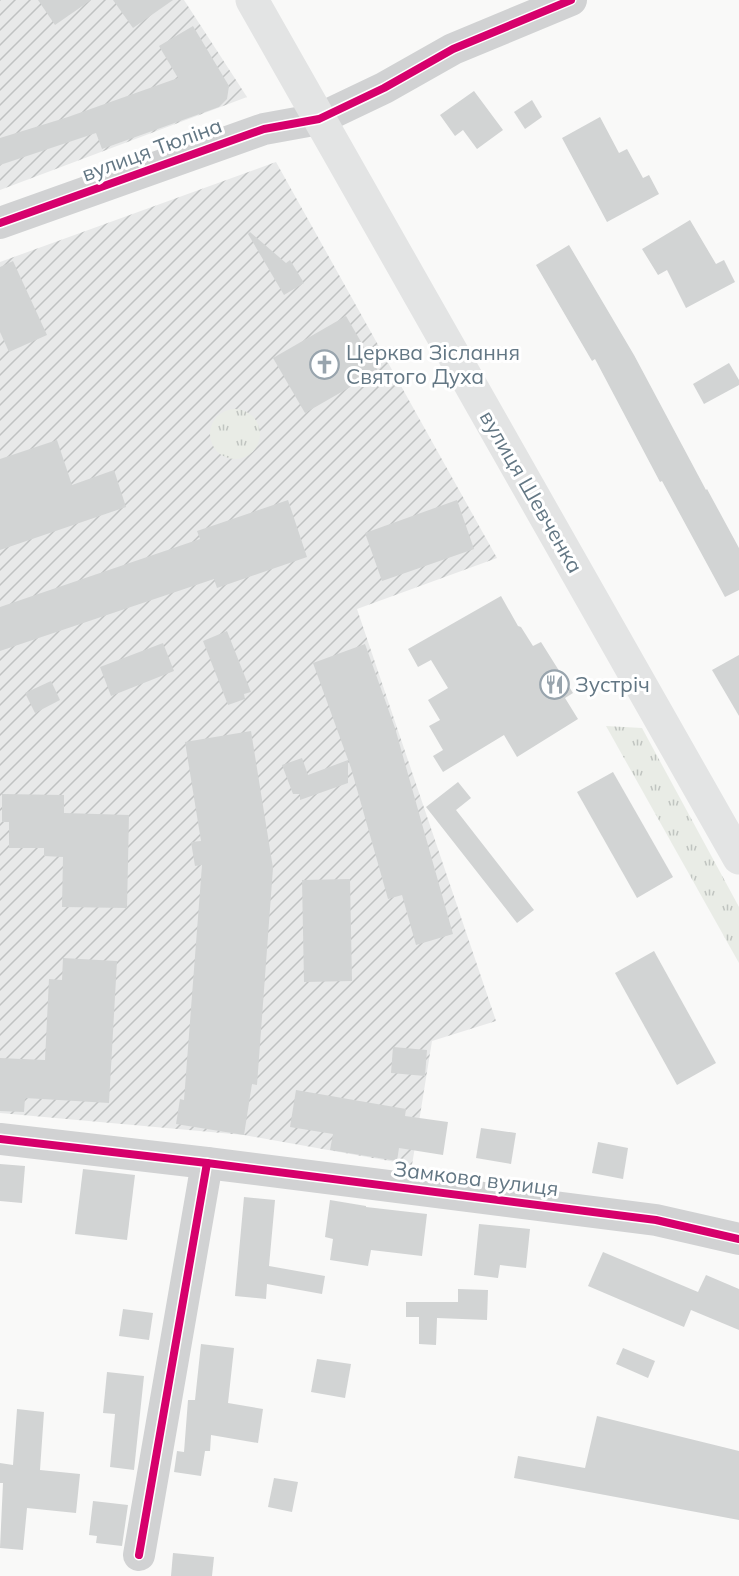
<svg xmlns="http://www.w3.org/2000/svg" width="739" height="1576" viewBox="0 0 739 1576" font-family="Mulish,sans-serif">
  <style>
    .industrial { fill: url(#industrial-furrows) }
    .grass { fill: url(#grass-tufts) }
    .building { fill: #d2d4d4 }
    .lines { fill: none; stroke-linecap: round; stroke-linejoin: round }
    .minor { stroke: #d1d2d3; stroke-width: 32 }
    .major { stroke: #e3e4e4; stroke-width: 33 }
    .cycleway-casing { stroke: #fff; stroke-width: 11 }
    .cycleway { stroke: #d6006c; stroke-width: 8 }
    .labels { text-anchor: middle; stroke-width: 6; stroke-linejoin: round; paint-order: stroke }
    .street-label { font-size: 21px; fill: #637784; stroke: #fff }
    .poi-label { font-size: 21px; fill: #637784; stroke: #fff; text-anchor: start }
  </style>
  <defs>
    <pattern id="industrial-furrows" width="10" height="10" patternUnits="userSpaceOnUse" patternTransform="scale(1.5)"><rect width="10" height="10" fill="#e8e9e9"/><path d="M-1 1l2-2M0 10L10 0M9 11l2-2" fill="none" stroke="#c0c2c2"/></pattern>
    <pattern id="grass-tufts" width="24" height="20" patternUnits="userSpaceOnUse" patternTransform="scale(1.5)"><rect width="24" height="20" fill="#e9ece6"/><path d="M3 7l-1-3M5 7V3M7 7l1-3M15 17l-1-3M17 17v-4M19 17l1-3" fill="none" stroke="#c0c4c0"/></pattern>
  </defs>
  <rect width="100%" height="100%" fill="#f9f9f8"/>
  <!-- industrial -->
  <g class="industrial">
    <path d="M 0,0 L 184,0 L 247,97 L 0,190 Z"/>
    <path d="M 276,162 L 497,558 L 357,609 L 496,1021 L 432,1041 L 412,1165 L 244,1135 L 0,1113 L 0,262 Z"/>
  </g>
  <!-- grass -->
  <g class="grass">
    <circle cx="235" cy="434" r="25"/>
    <path d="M 606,726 L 642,728 L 739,907 L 739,963 Z"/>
  </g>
  <!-- building -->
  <g class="building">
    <path d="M 38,0 L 91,0 L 55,25 Z"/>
    <path d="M 113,0 L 173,0 L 133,28 Z"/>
    <path d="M 193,26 L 229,86 L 227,99 L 219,107 L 102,149 L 96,133 L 0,165 L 0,138 L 68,117 L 178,78 L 159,46 Z"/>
    <path d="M 474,91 L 503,130 L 477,149 L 463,130 L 455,136 L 440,115 Z"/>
    <path d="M 532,100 L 542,117 L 525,129 L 514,112 Z"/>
    <path d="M 600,117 L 619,153 L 627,149 L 643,178 L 649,175 L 659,194 L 607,222 L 562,138 Z"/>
    <path d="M 690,220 L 716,264 L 724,260 L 735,282 L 686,308 L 667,270 L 658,275 L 642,249 Z"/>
    <path d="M 250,232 L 286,263 L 290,260 L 304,283 L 284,295 L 248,234 Z"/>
    <path d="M 569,245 L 634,355 L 706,490 L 707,489 L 739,548 L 739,590 L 725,597 L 662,481 L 660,482 L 595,359 L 592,361 L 536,265 Z"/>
    <path d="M 13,261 L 47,335 L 9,352 L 0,332 L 0,267 Z"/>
    <path d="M 346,316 L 378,371 L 305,413 L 273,358 Z"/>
    <path d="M 729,363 L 739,380 L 739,385 L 704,404 L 693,384 Z"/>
    <path d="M 57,440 L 72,485 L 114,470 L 126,507 L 0,550 L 0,459 Z"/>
    <path d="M 288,500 L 307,557 L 217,588 L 214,579 L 0,651 L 0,607 L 200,539 L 197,531 Z"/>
    <path d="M 457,500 L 474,549 L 382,581 L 365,533 Z"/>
    <path d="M 501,596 L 518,626 L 521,627 L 533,646 L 541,642 L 573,693 L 565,698 L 578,719 L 517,757 L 504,735 L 443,772 L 433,756 L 443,750 L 429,726 L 440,720 L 428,700 L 448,688 L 431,660 L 418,667 L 408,649 Z"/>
    <path d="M 227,631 L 251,692 L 244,694 L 245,699 L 228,705 L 203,641 Z"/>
    <path d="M 163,643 L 174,671 L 111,696 L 100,667 Z"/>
    <path d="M 365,644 L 395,728 L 453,934 L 416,945 L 402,895 L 388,899 L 351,768 L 313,663 Z"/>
    <path d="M 739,655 L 739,716 L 712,670 Z"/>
    <path d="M 51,681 L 60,700 L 35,713 L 25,693 Z"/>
    <path d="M 251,731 L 273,868 L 257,1085 L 252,1084 L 244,1135 L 176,1124 L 180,1099 L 184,1100 L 202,865 L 195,866 L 191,842 L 201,841 L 185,742 Z"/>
    <path d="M 302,758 L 308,775 L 348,760 L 348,783 L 300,800 L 300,794 L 293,794 L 282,765 Z"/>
    <path d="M 613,772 L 673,877 L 637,898 L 577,792 Z"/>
    <path d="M 458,782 L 471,798 L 456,810 L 534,910 L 517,923 L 426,807 Z"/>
    <path d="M 2,794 L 64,795 L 64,813 L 129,815 L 127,908 L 62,907 L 63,857 L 44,856 L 44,848 L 9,848 L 9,822 L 2,822 Z"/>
    <path d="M 350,879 L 352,981 L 304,982 L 302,880 Z"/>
    <path d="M 654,951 L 716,1063 L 677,1085 L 615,973 Z"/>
    <path d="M 63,958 L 117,961 L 109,1103 L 25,1098 L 24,1112 L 0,1111 L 0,1058 L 45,1060 L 49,979 L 62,980 Z"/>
    <path d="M 393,1047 L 427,1050 L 425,1076 L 391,1073 Z"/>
    <path d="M 296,1090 L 406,1109 L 405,1116 L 448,1122 L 443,1155 L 399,1148 L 397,1161 L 330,1150 L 333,1134 L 290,1127 Z"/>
    <path d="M 481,1128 L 516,1133 L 511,1164 L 476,1158 Z"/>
    <path d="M 598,1142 L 628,1148 L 623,1179 L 592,1173 Z"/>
    <path d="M 0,1164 L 25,1166 L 22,1203 L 0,1201 Z"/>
    <path d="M 83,1169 L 135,1175 L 127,1240 L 75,1234 Z"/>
    <path d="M 244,1197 L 275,1200 L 269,1266 L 325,1276 L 322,1294 L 267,1284 L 266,1299 L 235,1296 Z"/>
    <path d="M 330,1200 L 366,1206 L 366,1207 L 427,1214 L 422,1256 L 371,1250 L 368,1266 L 330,1260 L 333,1239 L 325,1237 Z"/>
    <path d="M 479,1224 L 530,1229 L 526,1268 L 500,1265 L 498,1278 L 474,1275 Z"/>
    <path d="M 603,1252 L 698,1292 L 706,1275 L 739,1289 L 739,1330 L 691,1310 L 684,1327 L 588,1286 Z"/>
    <path d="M 458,1289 L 488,1290 L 487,1320 L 437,1318 L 436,1345 L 419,1344 L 419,1317 L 406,1317 L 406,1302 L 458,1302 Z"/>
    <path d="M 123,1309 L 153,1313 L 149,1340 L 119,1336 Z"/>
    <path d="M 201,1344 L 234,1348 L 228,1403 L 263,1409 L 258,1443 L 211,1435 L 210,1451 L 205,1451 L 201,1476 L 174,1472 L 177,1451 L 184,1452 L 188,1400 L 195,1400 Z"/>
    <path d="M 623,1348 L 655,1361 L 648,1378 L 616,1364 Z"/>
    <path d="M 317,1359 L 351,1364 L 345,1398 L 311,1392 Z"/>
    <path d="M 107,1372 L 144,1376 L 134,1470 L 110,1467 L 115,1414 L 103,1413 Z"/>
    <path d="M 17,1409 L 44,1412 L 40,1470 L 80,1474 L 76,1513 L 27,1508 L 23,1550 L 0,1548 L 3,1483 L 0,1483 L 0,1463 L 13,1465 Z"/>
    <path d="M 597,1416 L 739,1451 L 739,1520 L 514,1478 L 518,1456 L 585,1468 Z"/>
    <path d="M 274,1478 L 298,1482 L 292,1512 L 268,1507 Z"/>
    <path d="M 93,1501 L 128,1505 L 122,1546 L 96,1543 L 97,1536 L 89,1535 Z"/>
    <path d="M 173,1553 L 214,1557 L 212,1576 L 171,1576 Z"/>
  </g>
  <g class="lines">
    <!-- minor -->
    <g class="minor">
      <path d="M 0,223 L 264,129 L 319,119 L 384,88 L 453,49 L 571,0"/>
      <path d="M 0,1139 L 207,1163 L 656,1220 L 739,1239"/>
      <path d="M 139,1555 L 207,1163"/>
    </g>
    <!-- major -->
    <path class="major" d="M 252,0 L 739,858"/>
    <defs>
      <g id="cycleway">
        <path d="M 0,223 L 264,129 L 319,119 L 384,88 L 453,49 L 571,0"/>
        <path d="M 0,1139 L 207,1163 L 656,1220 L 739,1239"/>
        <path d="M 139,1555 L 207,1163"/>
      </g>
    </defs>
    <!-- cycleway casing -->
    <use href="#cycleway" class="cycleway-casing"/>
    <!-- cycleway -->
    <use href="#cycleway" class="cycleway"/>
  </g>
  <!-- icons -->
  <defs>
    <symbol id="church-ring" viewBox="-11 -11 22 22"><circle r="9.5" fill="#fff" stroke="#98a4ad" stroke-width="1.5"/><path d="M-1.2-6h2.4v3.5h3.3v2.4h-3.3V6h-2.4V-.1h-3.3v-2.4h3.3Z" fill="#98a4ad"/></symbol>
    <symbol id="restaurant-ring" viewBox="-11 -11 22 22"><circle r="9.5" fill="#fff" stroke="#98a4ad" stroke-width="1.5"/><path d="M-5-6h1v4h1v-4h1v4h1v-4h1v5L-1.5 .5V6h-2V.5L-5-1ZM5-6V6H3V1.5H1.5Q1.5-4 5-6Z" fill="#98a4ad"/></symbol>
  </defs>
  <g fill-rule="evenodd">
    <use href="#church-ring" x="308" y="348" width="33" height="33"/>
    <use href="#restaurant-ring" x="538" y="668" width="33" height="33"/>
  </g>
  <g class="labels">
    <!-- street labels -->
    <g class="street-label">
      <text transform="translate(152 150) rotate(-20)" y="7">вулиця Тюліна</text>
      <text transform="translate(531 492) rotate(60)" y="7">вулиця Шевченка</text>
      <text transform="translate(476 1179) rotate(7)" y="7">Замкова вулиця</text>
    </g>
    <!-- poi labels -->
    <g class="poi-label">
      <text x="346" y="360">Церква Зіслання<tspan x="346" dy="24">Святого Духа</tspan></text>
      <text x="575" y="692">Зустріч</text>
    </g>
  </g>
</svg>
